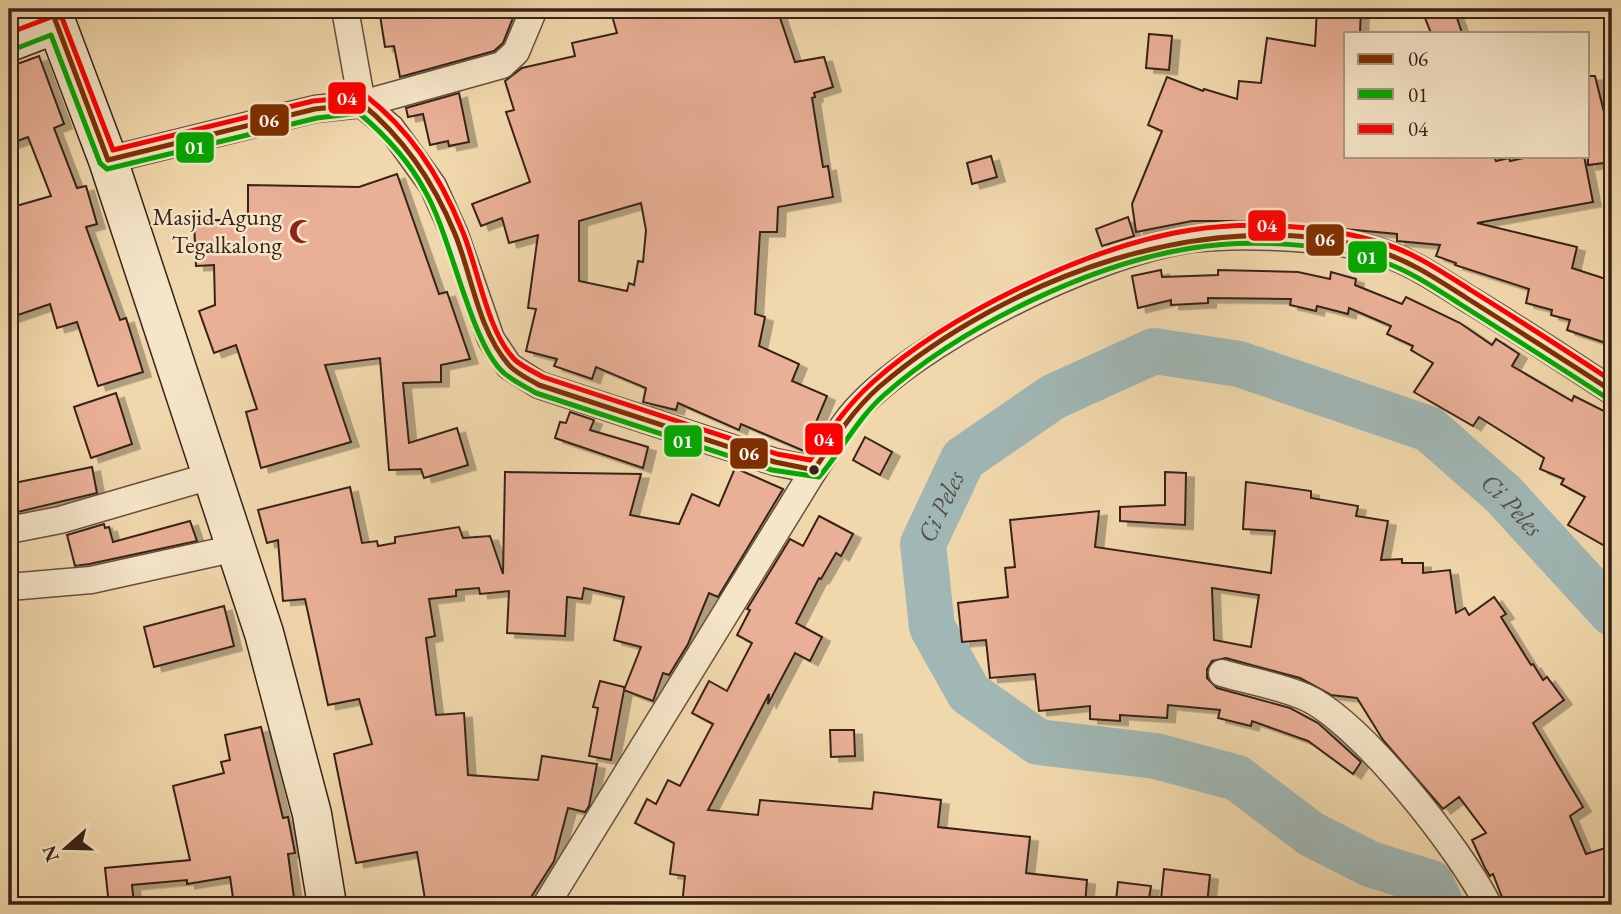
<svg xmlns="http://www.w3.org/2000/svg" width="1621" height="914" viewBox="0 0 1621 914" font-family="'EB Garamond',serif">
  <style>
    .lines { fill: none; stroke-linecap: round; stroke-linejoin: round }
    .river { stroke: #a0b7b5; stroke-width: 46 }
    .building { fill: #eab097; stroke: #372319; stroke-width: 2; fill-rule: evenodd; filter: url(#shadow) }
    .street-casing { stroke: #66503e; stroke-width: 29 }
    .secondary-casing { stroke: #372319; stroke-width: 41 }
    .street { stroke: #f6e6c9; stroke-width: 26 }
    .secondary { stroke: #f6e6c9; stroke-width: 38 }
    .bus-1-casing { stroke: #f6e6c9; stroke-width: 10 }
    .bus-2-casing { stroke: #f6e6c9; stroke-width: 10 }
    .bus-3-casing { stroke: #f6e6c9; stroke-width: 10 }
    .bus-1 { stroke: #803000; stroke-width: 5 }
    .bus-2 { stroke: #03a901; stroke-width: 5 }
    .bus-3 { stroke: #f00; stroke-width: 5 }
    .bus-dot { fill: #372319; stroke: #f6e6c9; stroke-width: 2.5 }
    .labels { text-anchor: middle; stroke-width: 5; stroke-linejoin: round; paint-order: stroke }
    .poi-label { font-size: 24px; fill: #372319; stroke: #f6e6c9; text-anchor: end }
    .water-label { font-size: 26px; font-style: italic; fill: #564f48; stroke: #f6e6c9 }
    .line-badge { stroke: #f6e6c9; stroke-width: 2.5 }
    .badge-label { font-size: 19px; text-anchor: middle; font-weight: bold; fill: #fff }
  </style>
  <defs>
    <filter id="shadow"><feDropShadow dx="8" dy="4.5" stdDeviation="0" flood-color="#0004"/></filter>
  </defs>
  <rect width="100%" height="100%" fill="#f1d8ac"/>
  <filter id="stains"><feTurbulence type="fractalNoise" baseFrequency=".00286" numOctaves="4"/><feColorMatrix values="0 0 0 0 .2 0 0 0 0 .09 0 0 0 0 .02 0 0 0 .5 -.17"/></filter>
  <radialGradient id="worn" r=".72"><stop offset=".6" stop-color="#630" stop-opacity="0"/><stop offset="1" stop-color="#630" stop-opacity=".3"/></radialGradient>
  <g class="lines">
    <!-- river -->
    <path class="river" id="s1" d="M 1441,905 L 1431,883 L 1370,864 L 1311,834 L 1237,778 L 1156,756 L 1038,742 L 969,693 L 932,627 L 923,544 L 963,459 L 1053,397 L 1154,351 L 1239,364 L 1429,429 L 1503,494 L 1612,613"/>
  </g>
  <!-- building -->
  <g class="building">
    <path d="M 379,9 L 500,9 L 514,15 L 503,43 L 494,51 L 400,77 L 394,46 L 385,47 Z"/>
    <path d="M 610,9 L 636,9 L 638,18 L 673,9 L 777,9 L 795,62 L 824,57 L 833,87 L 814,93 L 815,97 L 812,98 L 823,167 L 828,166 L 833,197 L 778,207 L 777,232 L 760,232 L 755,314 L 765,317 L 759,346 L 799,364 L 792,381 L 827,396 L 804,451 L 741,424 L 739,430 L 678,403 L 676,410 L 643,402 L 646,388 L 596,367 L 592,379 L 554,366 L 557,359 L 526,351 L 536,309 L 528,308 L 538,235 L 509,243 L 502,218 L 481,226 L 472,204 L 530,182 L 506,112 L 514,110 L 505,81 L 522,68 L 575,56 L 572,43 L 617,33 ZM 641,203 L 646,230 L 643,262 L 638,261 L 634,285 L 629,283 L 627,291 L 579,281 L 579,221 Z"/>
    <path d="M 1317,9 L 1361,9 L 1360,33 L 1346,33 L 1345,156 L 1494,156 L 1496,161 L 1509,158 L 1510,161 L 1533,156 L 1584,156 L 1593,202 L 1477,223 L 1577,247 L 1572,268 L 1612,281 L 1612,345 L 1567,330 L 1570,320 L 1551,315 L 1552,310 L 1526,303 L 1529,289 L 1455,265 L 1456,263 L 1436,256 L 1440,245 L 1397,241 L 1397,234 L 1258,221 L 1192,221 L 1136,232 L 1132,204 L 1162,131 L 1148,125 L 1167,77 L 1203,91 L 1204,89 L 1237,99 L 1239,81 L 1261,83 L 1267,38 L 1315,46 Z"/>
    <path d="M 1435,9 L 1454,9 L 1462,33 L 1431,33 L 1423,13 Z"/>
    <path d="M 1149,34 L 1172,36 L 1169,70 L 1146,68 Z"/>
    <path d="M 39,56 L 64,124 L 54,128 L 77,188 L 86,186 L 97,224 L 86,227 L 120,320 L 126,318 L 143,372 L 98,386 L 77,322 L 57,328 L 50,304 L 9,318 L 9,208 L 51,196 L 28,137 L 9,144 L 9,67 Z"/>
    <path d="M 1588,76 L 1595,76 L 1612,144 L 1612,162 L 1588,165 Z"/>
    <path d="M 459,93 L 469,142 L 449,146 L 448,141 L 430,145 L 423,114 L 408,117 L 406,108 Z"/>
    <path d="M 991,156 L 997,177 L 972,184 L 967,163 Z"/>
    <path d="M 397,174 L 439,294 L 447,292 L 470,359 L 441,365 L 441,382 L 403,383 L 409,443 L 457,428 L 468,465 L 424,478 L 421,469 L 389,470 L 380,358 L 325,365 L 351,442 L 261,468 L 246,412 L 257,409 L 236,345 L 214,353 L 199,311 L 215,305 L 214,265 L 196,266 L 194,221 L 248,219 L 248,185 L 359,187 Z"/>
    <path d="M 1128,217 L 1134,236 L 1102,246 L 1096,229 Z"/>
    <path d="M 1161,270 L 1162,277 L 1218,275 L 1218,270 L 1298,272 L 1330,279 L 1331,272 L 1356,279 L 1355,285 L 1402,304 L 1406,297 L 1460,323 L 1492,345 L 1496,339 L 1519,354 L 1512,366 L 1572,401 L 1574,396 L 1612,415 L 1612,550 L 1568,525 L 1585,497 L 1561,484 L 1564,479 L 1540,469 L 1544,458 L 1479,417 L 1473,426 L 1414,392 L 1433,363 L 1411,350 L 1413,346 L 1387,334 L 1391,326 L 1349,308 L 1348,314 L 1317,306 L 1316,311 L 1290,305 L 1291,299 L 1208,298 L 1208,303 L 1171,305 L 1171,300 L 1138,308 L 1132,276 Z"/>
    <path d="M 116,393 L 132,444 L 91,458 L 74,407 Z"/>
    <path d="M 570,412 L 594,420 L 590,430 L 648,447 L 643,468 L 555,438 L 560,422 L 566,423 Z"/>
    <path d="M 865,437 L 892,452 L 880,475 L 853,460 Z"/>
    <path d="M 92,467 L 97,493 L 9,514 L 9,484 Z"/>
    <path d="M 735,468 L 783,489 L 718,597 L 709,593 L 688,644 L 669,675 L 663,673 L 653,701 L 624,690 L 611,760 L 589,756 L 598,708 L 593,707 L 600,681 L 624,687 L 624,690 L 641,647 L 614,640 L 624,597 L 584,588 L 582,599 L 567,597 L 565,636 L 507,633 L 509,591 L 480,594 L 479,588 L 456,590 L 456,596 L 429,599 L 435,636 L 426,638 L 436,715 L 464,713 L 468,775 L 538,780 L 542,756 L 597,764 L 589,806 L 585,812 L 568,808 L 554,861 L 526,905 L 426,905 L 417,852 L 356,863 L 334,754 L 372,744 L 359,699 L 328,705 L 305,599 L 283,601 L 278,540 L 267,543 L 258,510 L 350,487 L 362,543 L 377,541 L 378,546 L 395,543 L 395,537 L 459,527 L 463,538 L 490,536 L 503,574 L 505,472 L 641,474 L 630,515 L 679,524 L 692,494 L 719,506 Z"/>
    <path d="M 1165,472 L 1186,473 L 1185,525 L 1120,521 L 1120,507 L 1165,505 Z"/>
    <path d="M 1246,482 L 1311,491 L 1311,498 L 1358,506 L 1356,516 L 1388,521 L 1381,560 L 1402,559 L 1402,563 L 1423,563 L 1423,573 L 1450,570 L 1456,613 L 1465,608 L 1469,615 L 1494,597 L 1506,614 L 1501,617 L 1531,665 L 1533,664 L 1543,680 L 1547,677 L 1564,700 L 1533,723 L 1583,807 L 1570,816 L 1586,854 L 1612,846 L 1612,905 L 1505,905 L 1493,874 L 1490,876 L 1485,868 L 1472,840 L 1486,833 L 1459,797 L 1443,809 L 1383,740 L 1357,698 L 1331,695 L 1300,678 L 1226,658 L 1212,661 L 1207,669 L 1207,678 L 1217,688 L 1290,708 L 1318,723 L 1361,762 L 1353,774 L 1308,741 L 1252,721 L 1251,726 L 1218,718 L 1220,710 L 1168,705 L 1167,718 L 1120,715 L 1120,721 L 1090,719 L 1090,706 L 1039,711 L 1035,674 L 990,678 L 986,640 L 962,642 L 958,603 L 1008,597 L 1005,568 L 1015,567 L 1010,520 L 1099,511 L 1095,547 L 1271,573 L 1275,531 L 1243,529 ZM 1212,588 L 1259,595 L 1251,647 L 1214,640 Z"/>
    <path d="M 819,516 L 853,534 L 841,556 L 836,553 L 821,579 L 819,578 L 796,623 L 822,637 L 810,661 L 795,653 L 768,704 L 769,694 L 708,810 L 758,815 L 760,800 L 872,809 L 874,792 L 941,800 L 938,827 L 1030,837 L 1026,873 L 1087,880 L 1085,905 L 881,905 L 819,898 L 818,905 L 682,905 L 685,876 L 670,874 L 674,843 L 635,823 L 647,799 L 656,804 L 668,780 L 680,786 L 713,724 L 692,713 L 709,681 L 727,691 L 752,643 L 737,635 L 750,610 L 747,609 L 790,539 L 803,546 Z"/>
    <path d="M 190,521 L 197,541 L 89,564 L 75,566 L 67,535 L 104,524 L 105,528 L 109,527 L 113,542 Z"/>
    <path d="M 224,606 L 234,646 L 154,667 L 144,627 Z"/>
    <path d="M 261,727 L 283,818 L 288,817 L 295,853 L 288,854 L 295,905 L 234,905 L 230,877 L 187,884 L 187,880 L 132,885 L 134,905 L 109,905 L 105,868 L 190,860 L 173,786 L 224,773 L 221,762 L 230,760 L 225,735 Z"/>
    <path d="M 830,730 L 854,730 L 855,756 L 831,757 Z"/>
    <path d="M 1164,869 L 1210,875 L 1207,904 L 1161,899 Z"/>
    <path d="M 1118,882 L 1151,886 L 1148,905 L 1116,901 Z"/>
  </g>
  <g class="lines">
    <defs>
      <g id="street">
        <path d="M 345,9 L 362,104 L 502,65 L 516,52 L 534,9"/>
        <path d="M 108,160 L 315,109 L 362,104 L 391,128 L 433,186 L 455,235 L 491,339 L 509,366 L 539,385 L 775,462 L 814,470"/>
        <path d="M 9,530 L 60,520 L 214,475"/>
        <path d="M 9,587 L 91,580 L 236,548"/>
        <path d="M 1222,673 C 1249,681 1280,686 1305,697 C 1360,721 1461,850 1488,905"/>
        <path d="M 546,905 L 814,470 C 826,452 837,434 850,417 C 912,341 1096,252 1192,239 C 1240,233 1325,237 1371,249 C 1406,258 1435,278 1465,297 C 1515,327 1563,359 1612,391"/>
      </g>
      <g id="secondary">
        <path d="M 51,9 L 108,160 L 264,633 L 312,814 L 327,905"/>
        <path d="M 9,42 L 56,24"/>
      </g>
    </defs>
    <!-- street casing -->
    <use href="#street" class="street-casing"/>
    <!-- secondary casing -->
    <use href="#secondary" class="secondary-casing"/>
    <!-- street -->
    <use href="#street" class="street"/>
    <!-- secondary -->
    <use href="#secondary" class="secondary"/>
    <defs>
      <path id="bus-1" d="M 51,9 L 108,160 L 315,109 L 362,104 C 405,139 434,183 455,234 C 472,276 478,329 508,364 C 515,373 529,379 539,385 L 775,462 L 814,470 C 834,440 852,411 879,387 C 1006,278 1216,199 1381,252 C 1412,262 1438,280 1465,297 C 1514,328 1563,359 1612,391"/>
      <path id="bus-2" d="M 12,50 L 51,35 L 100,163 L 107,169 L 317,118 L 359,113 C 385,135 409,161 425,191 C 451,235 471,345 504,373 C 513,381 526,387 536,393 L 772,470 L 819,477 C 842,450 857,419 884,395 C 962,326 1090,264 1192,248 C 1247,239 1329,243 1381,261 C 1410,271 1435,288 1460,304 C 1509,335 1558,366 1607,398"/>
      <path id="bus-3" d="M 9,33 L 54,16 L 62,18 L 113,150 L 313,101 L 366,96 C 411,131 441,178 462,230 C 478,267 487,332 515,360 C 523,367 534,372 543,377 L 777,454 L 810,460 C 829,432 847,405 873,382 C 949,314 1089,246 1191,230 C 1251,221 1327,225 1385,244 C 1416,254 1442,272 1469,289 C 1517,319 1565,350 1612,381"/>
    </defs>
    <!-- bus-1 casing -->
    <use href="#bus-1" class="bus-1-casing"/>
    <!-- bus-2 casing -->
    <use href="#bus-2" class="bus-2-casing"/>
    <!-- bus-3 casing -->
    <use href="#bus-3" class="bus-3-casing"/>
    <!-- bus-1 -->
    <use href="#bus-1" class="bus-1"/>
    <!-- bus-2 -->
    <use href="#bus-2" class="bus-2"/>
    <!-- bus-3 -->
    <use href="#bus-3" class="bus-3"/>
  </g>
  <!-- icons -->
  <defs>
    <symbol id="mosque-bare" viewBox="-9 -9 18 18"><path d="M3.5-4.9A6 6 0 1 0 3.5 4.9A5 5 0 1 1 3.5-4.9Z" fill="#8f2418" stroke="#f6e6c9" stroke-width="2.5" paint-order="stroke"/></symbol>
  </defs>
  <g fill-rule="evenodd">
    <use href="#mosque-bare" x="284" y="214" width="35" height="35"/>
  </g>
  <!-- markers -->
  <circle class="bus-dot" cx="814" cy="470" r="6"/>
  <g class="labels">
    <!-- poi labels -->
    <g class="poi-label">
      <text x="282" y="225">Masjid Agung<tspan x="282" dy="28">Tegalkalong</tspan></text>
    </g>
    <!-- water labels -->
    <g class="water-label">
      <text dy="9" stroke="none"><textPath href="#s1" startOffset="1407">Ci Peles</textPath></text>
      <text dy="9" stroke="none"><textPath href="#s1" startOffset="735">Ci Peles</textPath></text>
    </g>
  </g>
  <g class="line-badge">
    <rect x="327" y="81" width="40" height="34" rx="7" fill="#f00"/>
    <rect x="249" y="103" width="41" height="34" rx="7" fill="#803000"/>
    <rect x="175" y="131" width="40" height="33" rx="7" fill="#03a901"/>
    <rect x="1247" y="209" width="40" height="33" rx="7" fill="#f00"/>
    <rect x="1305" y="223" width="40" height="34" rx="7" fill="#803000"/>
    <rect x="1347" y="240" width="41" height="34" rx="7" fill="#03a901"/>
    <rect x="804" y="422" width="40" height="34" rx="7" fill="#f00"/>
    <rect x="663" y="424" width="40" height="34" rx="7" fill="#03a901"/>
    <rect x="729" y="437" width="40" height="33" rx="7" fill="#803000"/>
  </g>
  <g class="badge-label">
    <text x="347" y="105">04</text>
    <text x="269" y="127">06</text>
    <text x="195" y="154">01</text>
    <text x="1267" y="232">04</text>
    <text x="1325" y="246">06</text>
    <text x="1367" y="264">01</text>
    <text x="824" y="446">04</text>
    <text x="683" y="448">01</text>
    <text x="749" y="460">06</text>
  </g>
  <!-- margin -->
  <rect width="1621" height="914" fill="none" stroke="#f1d8ac" stroke-width="35"/>
  <rect x="10" y="10" width="1600" height="893" fill="none" stroke="#372319" stroke-width="3.5"/>
  <rect x="18" y="18" width="1586" height="879" fill="none" stroke="#372319" stroke-width="2"/>
  <!-- legend -->
  <rect x="1344" y="32" width="245" height="126" fill="#f6e6c9" stroke="#aa9883" stroke-width="2"/>
  <rect x="1358" y="54" width="35" height="10" fill="#803000" stroke="#aa9883" stroke-width="2"/>
  <text x="1408" y="66" font-size="21" fill="#372319">06</text>
  <rect x="1358" y="89" width="35" height="10" fill="#03a901" stroke="#aa9883" stroke-width="2"/>
  <text x="1408" y="102" font-size="21" fill="#372319">01</text>
  <rect x="1358" y="124" width="35" height="10" fill="#ff0000" stroke="#aa9883" stroke-width="2"/>
  <text x="1408" y="136" font-size="21" fill="#372319">04</text>
  <!-- north arrow -->
  <g transform="translate(66 848) rotate(250)" stroke="#f6e6c9" stroke-width="5" paint-order="stroke">
  <path d="M0-5L12 26L0 18L-12 26Z" fill="#372319"/>
  <text y="-10" font-size="19" font-weight="bold" text-anchor="middle" fill="#372319">N</text>
  </g>
  <rect width="100%" height="100%" filter="url(#stains)"/>
  <rect width="100%" height="100%" fill="url(#worn)"/>
</svg>
